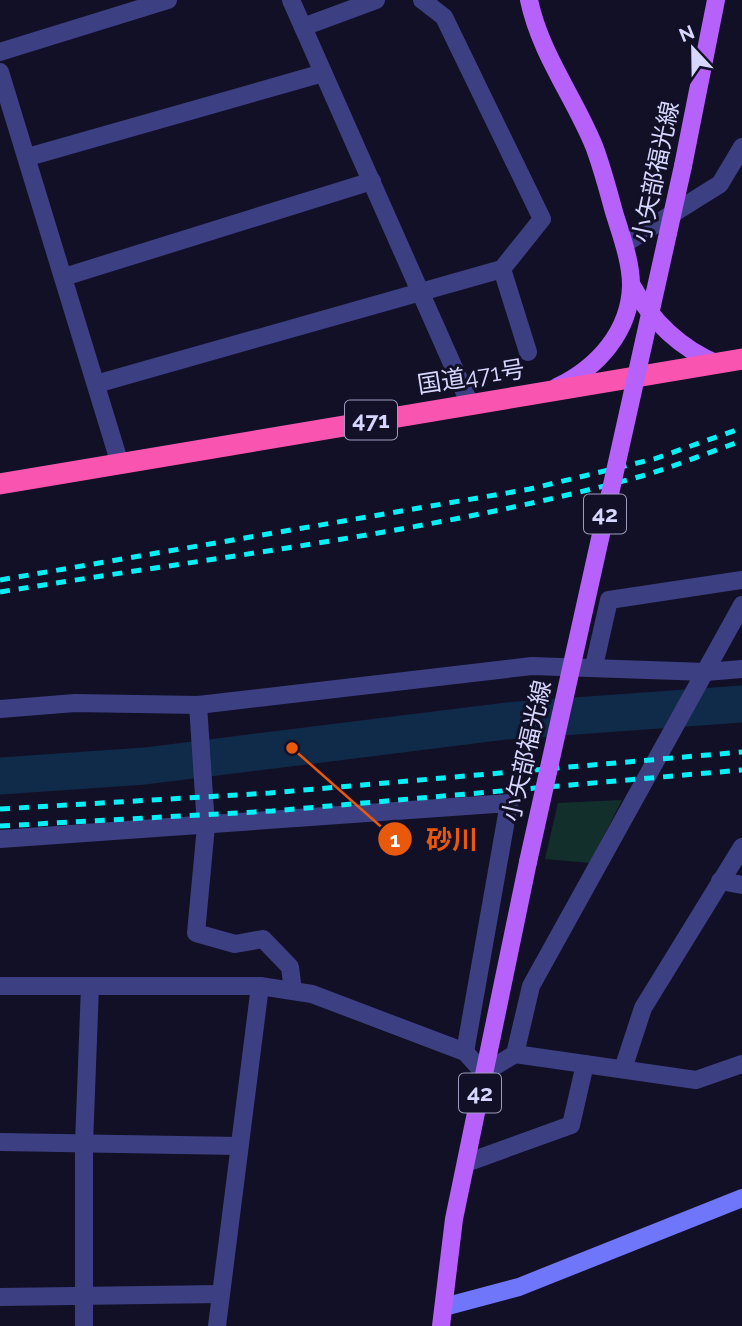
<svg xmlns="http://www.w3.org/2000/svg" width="742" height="1326" viewBox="0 0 742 1326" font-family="Raleway,'Noto Sans JP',sans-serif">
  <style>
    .green { fill: #132f2c }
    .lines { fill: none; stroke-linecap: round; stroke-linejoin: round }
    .river { stroke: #102a4a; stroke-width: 37 }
    .street { stroke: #3d3f83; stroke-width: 18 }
    .secondary { stroke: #7076fa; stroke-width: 18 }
    .primary { stroke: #b661fa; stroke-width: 18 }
    .highway { stroke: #f955b0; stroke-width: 21 }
    .rail { stroke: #08f0f7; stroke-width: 5; stroke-dasharray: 10 9; stroke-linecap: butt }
    .primary-bridge { stroke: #b661fa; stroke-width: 18 }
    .labels { text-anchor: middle; stroke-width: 6; stroke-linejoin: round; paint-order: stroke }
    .shield { fill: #121026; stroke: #9c9bbd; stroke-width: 2 }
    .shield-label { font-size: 23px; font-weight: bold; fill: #d7d6fe }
    .street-label { font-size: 24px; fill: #d7d6fe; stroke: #121026 }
    .leader { fill: none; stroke: #e8590c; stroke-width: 2.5 }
    .callout-dot { fill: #e8590c; stroke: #121026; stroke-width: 2.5 }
    .mark-label { font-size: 21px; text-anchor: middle; font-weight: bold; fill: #fff }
    .callout-label { font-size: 26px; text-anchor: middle; font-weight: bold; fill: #e8590c; stroke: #121026; stroke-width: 6; stroke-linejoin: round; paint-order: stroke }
  </style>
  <rect width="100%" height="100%" fill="#121026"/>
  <!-- green -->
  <path class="green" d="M 622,800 L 590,863 L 545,859 L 558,803 Z"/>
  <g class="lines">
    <!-- river -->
    <path class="river" d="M 0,776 L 145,766 L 506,721 L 742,704"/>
    <!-- street -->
    <g class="street">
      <path d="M 291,0 L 469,402"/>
      <path d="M 303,27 L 376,0"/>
      <path d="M 0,52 L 168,0"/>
      <path d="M 0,72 L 120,464"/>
      <path d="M 28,157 L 323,73"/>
      <path d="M 624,244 L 720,184 L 742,147"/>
      <path d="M 502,269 L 528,352"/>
      <path d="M 64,277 L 372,181"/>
      <path d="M 96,384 L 502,269 L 542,219 L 444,17 L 422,0"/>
      <path d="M 594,666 L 609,600 L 742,580"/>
      <path d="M 198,705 L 206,826 L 196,933 L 235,944 L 263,939 L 290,967 L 293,991"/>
      <path d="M 0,709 L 75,703 L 198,705 L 532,666 L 706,672 L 742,669"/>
      <path d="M 0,839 L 509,803 L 465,1052"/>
      <path d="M 720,881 L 742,885"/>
      <path d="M 0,986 L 260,986 L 312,994 L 465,1052 L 484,1073 L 515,1054 L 531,986 L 742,605"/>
      <path d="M 515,1054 L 696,1080 L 742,1064"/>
      <path d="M 623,1069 L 643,1008 L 742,847"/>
      <path d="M 0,1142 L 239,1146"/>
      <path d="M 466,1163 L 571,1125 L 585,1064"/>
      <path d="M 0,1297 L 221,1294"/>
      <path d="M 84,1326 L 84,1144 L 90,986"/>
      <path d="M 217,1326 L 260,986"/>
    </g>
    <!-- secondary -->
    <path class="secondary" d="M 444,1307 L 519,1287 L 742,1198"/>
    <!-- primary -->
    <g class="primary">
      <path d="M 529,0 C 540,53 574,97 594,146 C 602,167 608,190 614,212 C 621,235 631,261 631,285 C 630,332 597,368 557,387"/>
      <path d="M 683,166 L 716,0"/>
      <path d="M 631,284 C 651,320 679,348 718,364"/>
      <path d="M 441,1326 L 454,1219 L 528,862"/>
    </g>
    <!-- highway -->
    <path class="highway" d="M 0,484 L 742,359"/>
    <!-- rail -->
    <g class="rail">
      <path d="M 0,580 L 530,489 L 654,459 L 742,428"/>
      <path d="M 0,592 C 213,557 434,533 642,476 C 676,466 709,452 742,441"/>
      <path d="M 0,809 L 270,793 L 742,752"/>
      <path d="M 0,826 L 272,811 L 742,770"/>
    </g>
    <!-- primary-bridge -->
    <path class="primary-bridge" d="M 528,862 L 683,166"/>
  </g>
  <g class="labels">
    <!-- shield labels -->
    <g class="shield">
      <rect x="345" y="400.5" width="52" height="39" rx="5"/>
      <rect x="584" y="494.5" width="42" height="39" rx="5"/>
      <rect x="459" y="1073.5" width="42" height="39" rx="5"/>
    </g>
    <g class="shield-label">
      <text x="371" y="428">471</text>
      <text x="605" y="522">42</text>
      <text x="480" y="1101">42</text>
    </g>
    <!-- street labels -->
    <g class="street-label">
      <text transform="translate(656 172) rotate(-78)" y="8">小矢部福光線</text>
      <text transform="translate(471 377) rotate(-9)" y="8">国道471号</text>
      <text transform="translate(527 751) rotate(-77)" y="8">小矢部福光線</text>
    </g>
  </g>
  <!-- callouts -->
  <path class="leader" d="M292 748L395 839"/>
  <g class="callout-dot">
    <circle cx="292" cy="748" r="7"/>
    <circle cx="395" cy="839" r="18"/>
  </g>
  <g class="mark-label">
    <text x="395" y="847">1</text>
  </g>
  <g class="callout-label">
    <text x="452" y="849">砂川</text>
  </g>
  <!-- north arrow -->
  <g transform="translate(693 49) rotate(338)" stroke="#121026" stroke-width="5" paint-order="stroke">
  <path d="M0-5L12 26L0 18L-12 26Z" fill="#d7d6fe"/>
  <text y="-10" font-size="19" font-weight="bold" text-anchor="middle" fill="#d7d6fe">N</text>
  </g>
</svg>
